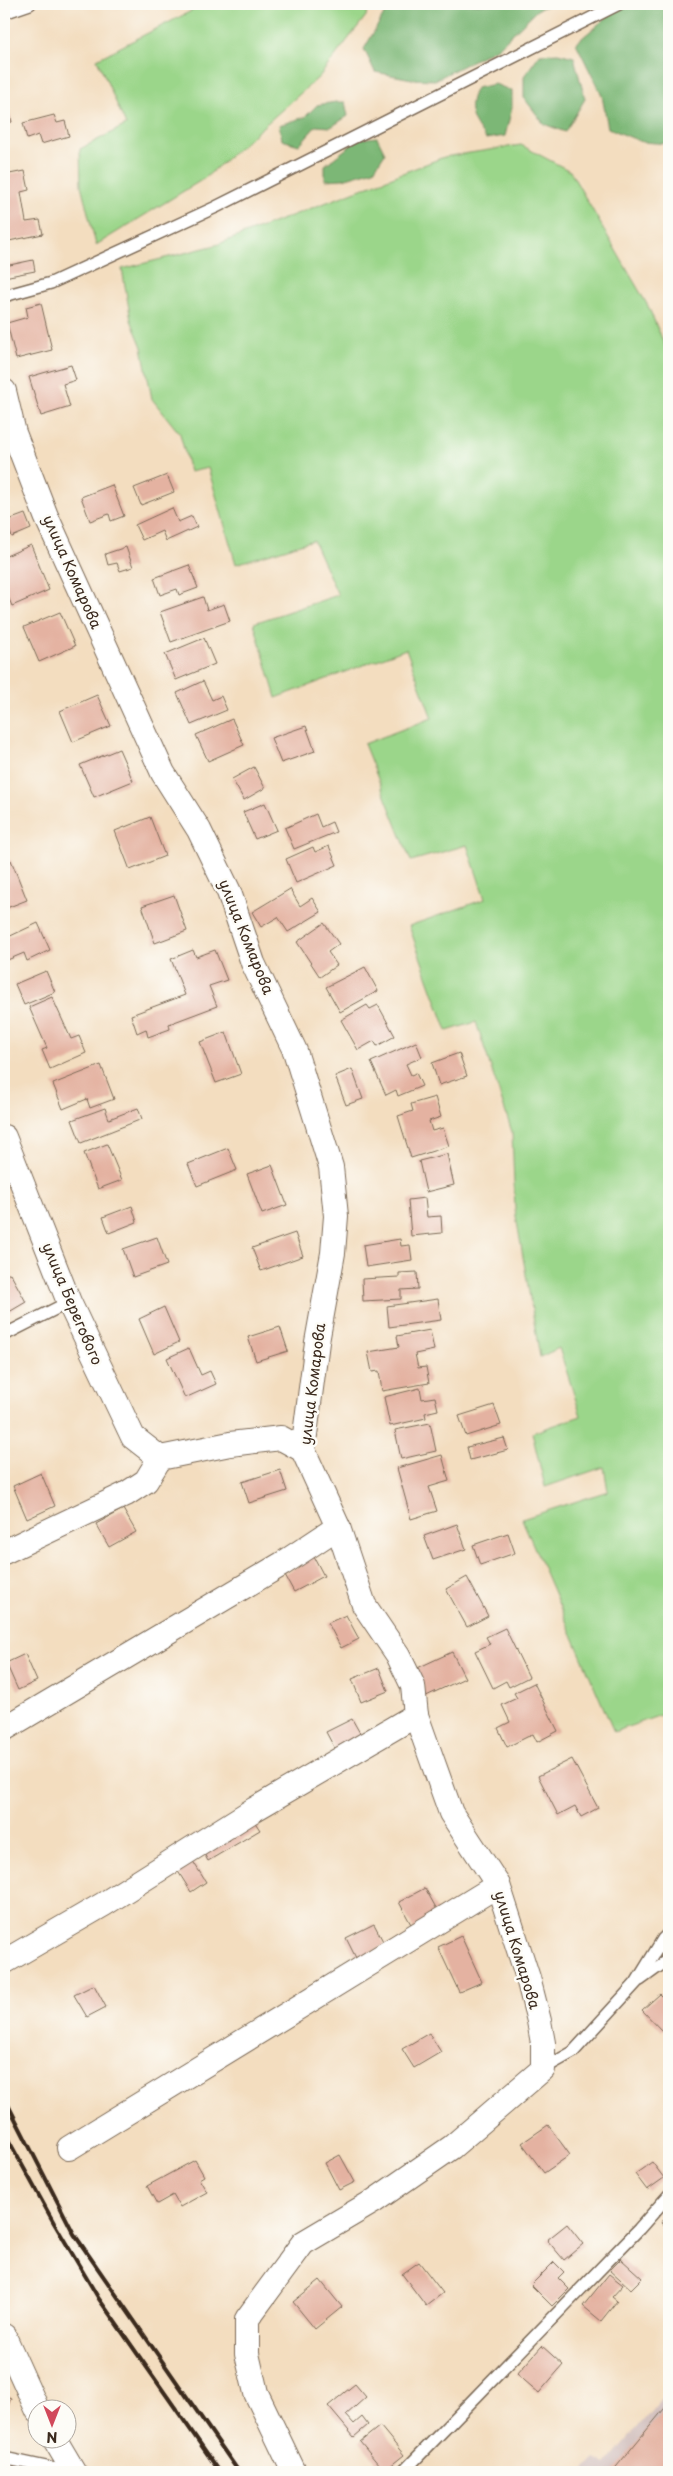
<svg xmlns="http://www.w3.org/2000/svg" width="673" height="2476" viewBox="0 0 673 2476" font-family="'Playpen Sans',sans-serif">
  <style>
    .industrial { fill: #d1bfbd }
    .green { fill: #9bd68a; stroke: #6b8054 }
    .forest { fill: #7cb776; stroke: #5c704a }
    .building { fill: #e4b2a1 }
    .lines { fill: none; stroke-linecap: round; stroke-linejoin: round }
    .lane-casing { stroke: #7b6956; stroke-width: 14 }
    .street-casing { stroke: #7b6956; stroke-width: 26 }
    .lane { stroke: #fff; stroke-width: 11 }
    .street { stroke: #fff; stroke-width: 24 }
    .rail { stroke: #3b2a1e; stroke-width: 4 }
    .labels { text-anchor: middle; stroke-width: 5; stroke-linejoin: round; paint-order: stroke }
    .street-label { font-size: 15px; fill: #3b2a1e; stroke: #fdfcf7 }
  </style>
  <rect width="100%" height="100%" fill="#fdfcf7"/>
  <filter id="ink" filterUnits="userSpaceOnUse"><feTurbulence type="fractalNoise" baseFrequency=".02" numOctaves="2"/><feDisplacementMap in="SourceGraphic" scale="10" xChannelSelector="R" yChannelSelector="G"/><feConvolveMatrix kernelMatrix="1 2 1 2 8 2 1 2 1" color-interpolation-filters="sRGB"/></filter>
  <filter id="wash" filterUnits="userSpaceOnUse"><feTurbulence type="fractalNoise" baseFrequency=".0096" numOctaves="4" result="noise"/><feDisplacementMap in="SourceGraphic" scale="20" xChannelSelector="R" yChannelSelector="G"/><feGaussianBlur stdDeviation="1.12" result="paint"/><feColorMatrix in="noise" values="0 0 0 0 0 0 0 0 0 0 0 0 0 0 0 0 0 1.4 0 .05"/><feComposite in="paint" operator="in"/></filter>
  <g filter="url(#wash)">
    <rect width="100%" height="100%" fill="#f3ddbf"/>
    <!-- industrial -->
    <path class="industrial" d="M 669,2390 L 669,2472 L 582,2472 L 595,2459 L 606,2465 Z"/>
    <!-- green -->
    <g class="green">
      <path d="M 205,4 L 371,4 L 366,16 L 319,77 L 205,178 L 96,245 L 81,185 L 80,149 L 126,125 L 97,59 Z"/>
      <path d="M 521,145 L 570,171 L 648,306 L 669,355 L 669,1712 L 614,1732 L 522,1519 L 608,1491 L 604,1467 L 545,1487 L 532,1433 L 581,1416 L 559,1348 L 540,1357 L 515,1210 L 512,1132 L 476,1022 L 447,1031 L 409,926 L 485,899 L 467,845 L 411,861 L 364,744 L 432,718 L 406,649 L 276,698 L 254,623 L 338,595 L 313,540 L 236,564 L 208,468 L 190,472 L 180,434 L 152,399 L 142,347 L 131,320 L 122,269 L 216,245 L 444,157 Z"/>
    </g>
    <!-- forest -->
    <g class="forest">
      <path d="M 390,4 L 550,4 L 537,10 L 499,47 L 435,80 L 412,79 L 375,72 L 364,49 Z"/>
      <path d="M 632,4 L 669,4 L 669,144 L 642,142 L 608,128 L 602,96 L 576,43 L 613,12 Z"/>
      <path d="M 558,53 L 574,57 L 585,99 L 565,132 L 544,124 L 524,98 L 524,76 L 540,54 Z"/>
      <path d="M 495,84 L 512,91 L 512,108 L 505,136 L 486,139 C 472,121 465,109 476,88 Z"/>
      <path d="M 336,102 L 345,102 L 348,116 L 331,127 L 316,126 L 299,145 L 282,140 L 279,125 L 305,117 L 317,105 Z"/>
      <path d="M 377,137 L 385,153 L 374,170 L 343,179 L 325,180 L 325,165 L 359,139 Z"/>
    </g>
    <g id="blocks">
      <!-- building -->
      <g class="building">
        <path d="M 7,103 L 12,122 L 4,124 L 4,104 Z"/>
        <path d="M 54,115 L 57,123 L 65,121 L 69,136 L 41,144 L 38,135 L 27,139 L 23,123 Z"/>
        <path d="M 25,171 L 29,190 L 21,192 L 26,222 L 40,220 L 43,234 L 4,242 L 4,175 Z"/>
        <path d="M 33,260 L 35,271 L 4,277 L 4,262 L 5,266 Z"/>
        <path d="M 41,303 L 52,350 L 16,359 L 7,323 L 28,317 L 26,307 Z"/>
        <path d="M 71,365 L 76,380 L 63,384 L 70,407 L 41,416 L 29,377 Z"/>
        <path d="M 167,475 L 174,492 L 141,505 L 134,488 Z"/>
        <path d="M 112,485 L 124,516 L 111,521 L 109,514 L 90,521 L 81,497 Z"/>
        <path d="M 172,508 L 178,522 L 192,516 L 197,527 L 166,541 L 162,531 L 142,540 L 135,525 Z"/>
        <path d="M 25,514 L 31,529 L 12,537 L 6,521 Z"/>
        <path d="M 31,545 L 49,590 L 12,606 L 4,587 L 4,557 Z"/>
        <path d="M 126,547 L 133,567 L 120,571 L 117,563 L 108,565 L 105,554 Z"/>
        <path d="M 189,565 L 198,588 L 179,595 L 177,589 L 160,595 L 154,578 Z"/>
        <path d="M 203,597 L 207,610 L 224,604 L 230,621 L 171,642 L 160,612 Z"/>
        <path d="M 60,612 L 75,646 L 39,662 L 24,627 Z"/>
        <path d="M 204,638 L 215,664 L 176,680 L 165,654 Z"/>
        <path d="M 203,681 L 212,700 L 221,696 L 227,710 L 191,725 L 177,693 Z"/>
        <path d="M 97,695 L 111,726 L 73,742 L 60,711 Z"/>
        <path d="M 232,719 L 244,745 L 208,761 L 196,735 Z"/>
        <path d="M 306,726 L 315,751 L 281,763 L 271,738 Z"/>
        <path d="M 119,749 L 133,781 L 94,797 L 80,765 Z"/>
        <path d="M 254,767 L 265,788 L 244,800 L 232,779 Z"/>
        <path d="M 265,803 L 277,830 L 255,839 L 243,812 Z"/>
        <path d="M 316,814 L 321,827 L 332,822 L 336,832 L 294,849 L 285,828 Z"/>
        <path d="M 150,817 L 165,856 L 130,870 L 115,831 Z"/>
        <path d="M 329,846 L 337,865 L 296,883 L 286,859 L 313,847 L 315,852 Z"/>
        <path d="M 11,860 L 27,900 L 4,909 L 4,863 Z"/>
        <path d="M 290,889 L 300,906 L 312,898 L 321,912 L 288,932 L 278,917 L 261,927 L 252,912 Z"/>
        <path d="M 174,895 L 187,931 L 155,943 L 142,906 Z"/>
        <path d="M 38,923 L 50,950 L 27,961 L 24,953 L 5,961 L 4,939 Z"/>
        <path d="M 324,923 L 339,944 L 328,952 L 337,965 L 320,977 L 297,942 Z"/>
        <path d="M 193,950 L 196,957 L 215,950 L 227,980 L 209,986 L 217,1006 L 169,1024 L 170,1029 L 148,1037 L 146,1029 L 137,1033 L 131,1015 L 185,995 L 171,959 Z"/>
        <path d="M 365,967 L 378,991 L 340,1012 L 326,987 Z"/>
        <path d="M 46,971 L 55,992 L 24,1005 L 15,984 Z"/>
        <path d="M 52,997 L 71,1039 L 79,1036 L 86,1053 L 50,1069 L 42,1050 L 47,1048 L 29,1007 Z"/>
        <path d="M 367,1005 L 370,1009 L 378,1005 L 395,1036 L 377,1046 L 374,1041 L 358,1050 L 341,1020 Z"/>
        <path d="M 226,1032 L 241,1074 L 216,1083 L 200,1042 Z"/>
        <path d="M 416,1042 L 422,1057 L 406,1064 L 411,1075 L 416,1073 L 422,1086 L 398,1096 L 396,1090 L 386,1095 L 371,1062 Z"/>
        <path d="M 459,1053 L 467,1076 L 439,1085 L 432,1063 Z"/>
        <path d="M 101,1065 L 114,1099 L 90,1108 L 87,1099 L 63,1109 L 53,1084 Z"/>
        <path d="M 352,1069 L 363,1099 L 346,1105 L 335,1076 Z"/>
        <path d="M 435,1097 L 441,1117 L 429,1121 L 432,1131 L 443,1128 L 449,1146 L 411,1158 L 398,1116 L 413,1111 L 411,1104 Z"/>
        <path d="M 105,1108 L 109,1119 L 138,1108 L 142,1119 L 81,1143 L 72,1120 Z"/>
        <path d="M 107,1144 L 122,1180 L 98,1189 L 84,1153 Z"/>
        <path d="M 228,1148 L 237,1170 L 197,1186 L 188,1164 Z"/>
        <path d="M 447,1154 L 454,1185 L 426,1192 L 419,1161 Z"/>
        <path d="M 272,1165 L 287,1205 L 262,1214 L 247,1174 Z"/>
        <path d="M 425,1198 L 427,1217 L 441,1216 L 442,1233 L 411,1236 L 408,1200 Z"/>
        <path d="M 132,1206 L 137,1222 L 109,1233 L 103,1217 Z"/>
        <path d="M 295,1233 L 303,1256 L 261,1271 L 252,1248 Z"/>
        <path d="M 157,1237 L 167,1265 L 133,1277 L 123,1249 Z"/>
        <path d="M 400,1239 L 401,1246 L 410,1245 L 412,1260 L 366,1267 L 363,1245 Z"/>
        <path d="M 417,1272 L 418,1289 L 401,1290 L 401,1299 L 363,1301 L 362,1279 L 399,1277 L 399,1273 Z"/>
        <path d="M 10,1273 L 26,1302 L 4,1315 L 4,1277 Z"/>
        <path d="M 438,1299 L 441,1320 L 389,1327 L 387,1306 Z"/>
        <path d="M 164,1307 L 179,1342 L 154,1354 L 139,1319 Z"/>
        <path d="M 280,1327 L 288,1351 L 256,1361 L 248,1337 Z"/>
        <path d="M 430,1330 L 434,1350 L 415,1354 L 418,1368 L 426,1367 L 429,1383 L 382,1391 L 379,1371 L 372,1372 L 368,1352 L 399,1347 L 397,1336 Z"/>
        <path d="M 189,1348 L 201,1375 L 210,1371 L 216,1384 L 185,1398 L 167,1358 Z"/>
        <path d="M 420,1388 L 422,1399 L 435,1397 L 438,1410 L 425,1413 L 426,1418 L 390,1426 L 384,1397 Z"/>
        <path d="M 494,1405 L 501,1425 L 466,1436 L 459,1416 Z"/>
        <path d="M 430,1423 L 436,1451 L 401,1459 L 395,1430 Z"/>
        <path d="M 504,1438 L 508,1450 L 470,1460 L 467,1447 Z"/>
        <path d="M 442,1455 L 449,1481 L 429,1487 L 437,1511 L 411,1519 L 397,1468 Z"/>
        <path d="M 280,1470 L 287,1491 L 249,1503 L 242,1482 Z"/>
        <path d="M 41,1473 L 55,1506 L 27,1519 L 13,1486 Z"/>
        <path d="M 123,1509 L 136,1532 L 109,1547 L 96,1524 Z"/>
        <path d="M 457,1524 L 466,1549 L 433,1560 L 424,1536 Z"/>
        <path d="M 508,1533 L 515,1553 L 480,1565 L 473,1545 Z"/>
        <path d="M 314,1557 L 324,1576 L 294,1592 L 284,1574 Z"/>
        <path d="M 467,1577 L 488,1616 L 467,1627 L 446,1589 Z"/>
        <path d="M 346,1615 L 359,1639 L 341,1648 L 328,1623 Z"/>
        <path d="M 505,1628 L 529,1677 L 509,1687 L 506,1681 L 493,1688 L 475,1651 L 490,1644 L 486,1637 Z"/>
        <path d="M 452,1652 L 465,1678 L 424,1697 L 411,1671 Z"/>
        <path d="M 25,1654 L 37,1681 L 18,1690 L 6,1663 Z"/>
        <path d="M 379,1668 L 388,1691 L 361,1702 L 352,1679 Z"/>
        <path d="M 534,1683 L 558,1731 L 537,1742 L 533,1734 L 507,1747 L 498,1728 L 510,1722 L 502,1705 L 517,1698 L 514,1693 Z"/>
        <path d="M 352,1719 L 361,1735 L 335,1749 L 326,1732 Z"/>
        <path d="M 572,1759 L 598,1808 L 581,1817 L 575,1806 L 558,1815 L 538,1776 Z"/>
        <path d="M 252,1818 L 260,1830 L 208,1861 L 201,1848 Z"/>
        <path d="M 189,1855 L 206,1882 L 191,1892 L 174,1865 Z"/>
        <path d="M 425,1888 L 440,1915 L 414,1930 L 399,1902 Z"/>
        <path d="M 374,1924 L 385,1945 L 357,1960 L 346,1938 Z"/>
        <path d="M 461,1936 L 482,1982 L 459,1992 L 438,1947 Z"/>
        <path d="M 94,1985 L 106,2007 L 87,2017 L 74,1995 Z"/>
        <path d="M 660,1994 L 669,2003 L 669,2023 L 662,2031 L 642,2010 Z"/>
        <path d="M 429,2033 L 441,2052 L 414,2068 L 402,2049 Z"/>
        <path d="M 548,2125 L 570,2155 L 544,2173 L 522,2143 Z"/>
        <path d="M 340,2155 L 355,2182 L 339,2190 L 325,2163 Z"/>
        <path d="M 195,2160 L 204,2176 L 199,2179 L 207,2192 L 180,2207 L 173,2195 L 157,2204 L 147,2186 Z"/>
        <path d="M 652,2162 L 664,2178 L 647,2190 L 635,2174 Z"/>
        <path d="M 669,2213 L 669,2230 L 661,2223 Z"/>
        <path d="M 567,2224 L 583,2244 L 564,2260 L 547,2240 Z"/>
        <path d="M 621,2259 L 642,2278 L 631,2289 L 610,2270 Z"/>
        <path d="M 419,2262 L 443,2293 L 426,2306 L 402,2274 Z"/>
        <path d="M 554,2262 L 564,2272 L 558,2278 L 569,2289 L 552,2306 L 531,2285 Z"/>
        <path d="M 609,2274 L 623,2285 L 612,2297 L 617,2301 L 601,2321 L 583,2306 Z"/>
        <path d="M 320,2280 L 342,2307 L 315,2329 L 293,2302 Z"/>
        <path d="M 542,2346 L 563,2365 L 539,2393 L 517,2374 Z"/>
        <path d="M 355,2384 L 366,2397 L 346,2415 L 354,2424 L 362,2417 L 368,2425 L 354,2437 L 328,2406 Z"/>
        <path d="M 4,2395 L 11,2398 L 4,2415 Z"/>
        <path d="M 669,2403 L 669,2472 L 612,2472 Z"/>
        <path d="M 380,2426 L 404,2455 L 384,2471 L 360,2442 Z"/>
      </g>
    </g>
  </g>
  <g filter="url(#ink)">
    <use href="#blocks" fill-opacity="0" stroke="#7b6956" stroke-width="1"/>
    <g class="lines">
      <defs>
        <g id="lane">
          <path d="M 4,13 L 30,4"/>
          <path d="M 4,296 L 51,283 L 216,207 L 619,4"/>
          <path d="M 4,1335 L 69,1302"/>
          <path d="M 640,1980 L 669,1959"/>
          <path d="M 543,2069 L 573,2052 L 636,1983 L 663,1939 L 669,1933"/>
          <path d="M 4,2458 L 69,2472"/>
          <path d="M 403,2472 L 639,2229 L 669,2195"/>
        </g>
        <g id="street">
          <path d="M 4,391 L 14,433 L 46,516 L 163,773 L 199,830 L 229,892 L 253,963 L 295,1051 L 331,1167 L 336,1216 L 333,1253 L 317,1342 L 303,1450 L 338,1527 L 364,1605 L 398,1655 L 413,1686 L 416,1715 L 451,1813 L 498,1885 L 528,1978 L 539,2021 L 543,2043 L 543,2069 L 452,2147 L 374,2201 L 303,2243 L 247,2319 L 247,2354 L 256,2393 L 294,2472"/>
          <path d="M 4,1137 L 69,1302 L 133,1437 L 160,1458"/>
          <path d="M 4,1552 L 126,1494 L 146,1481 L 160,1458 L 230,1444 L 281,1438 L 303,1450"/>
          <path d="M 4,1729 L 282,1564 L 338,1527"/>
          <path d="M 4,1962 L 104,1904 L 255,1809 L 416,1715"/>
          <path d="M 69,2148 L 498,1885"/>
          <path d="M 4,2336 L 38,2411"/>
          <path d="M 54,2438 L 74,2472"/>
        </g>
      </defs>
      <!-- lane casing -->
      <use href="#lane" class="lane-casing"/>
      <!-- street casing -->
      <use href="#street" class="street-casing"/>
      <!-- lane -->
      <use href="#lane" class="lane"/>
      <!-- street -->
      <use href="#street" class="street"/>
      <!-- rail -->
      <g class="rail">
        <path d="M 4,2097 L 74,2234 L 239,2472"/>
        <path d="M 4,2132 L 54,2223 L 99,2299 L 220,2472"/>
      </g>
    </g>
  </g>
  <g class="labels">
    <!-- street labels -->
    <g class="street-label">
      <text transform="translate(72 572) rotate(66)" y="5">улица Комарова</text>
      <text transform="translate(246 937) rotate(68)" y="5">улица Комарова</text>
      <text transform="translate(72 1304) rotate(67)" y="5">улица Берегового</text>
      <text transform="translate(313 1384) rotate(-83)" y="5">улица Комарова</text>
      <text transform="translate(517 1950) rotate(73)" y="5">улица Комарова</text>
    </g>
  </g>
  <!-- margin -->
  <rect width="673" height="2476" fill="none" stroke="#fdfcf7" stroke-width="20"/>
  <!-- north arrow -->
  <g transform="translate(52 2424) rotate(180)"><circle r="24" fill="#fdfcf7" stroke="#afa8a0"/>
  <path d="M0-4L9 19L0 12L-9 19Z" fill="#d1495b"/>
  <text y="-8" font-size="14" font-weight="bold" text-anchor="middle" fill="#3b2a1e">N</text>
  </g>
</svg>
